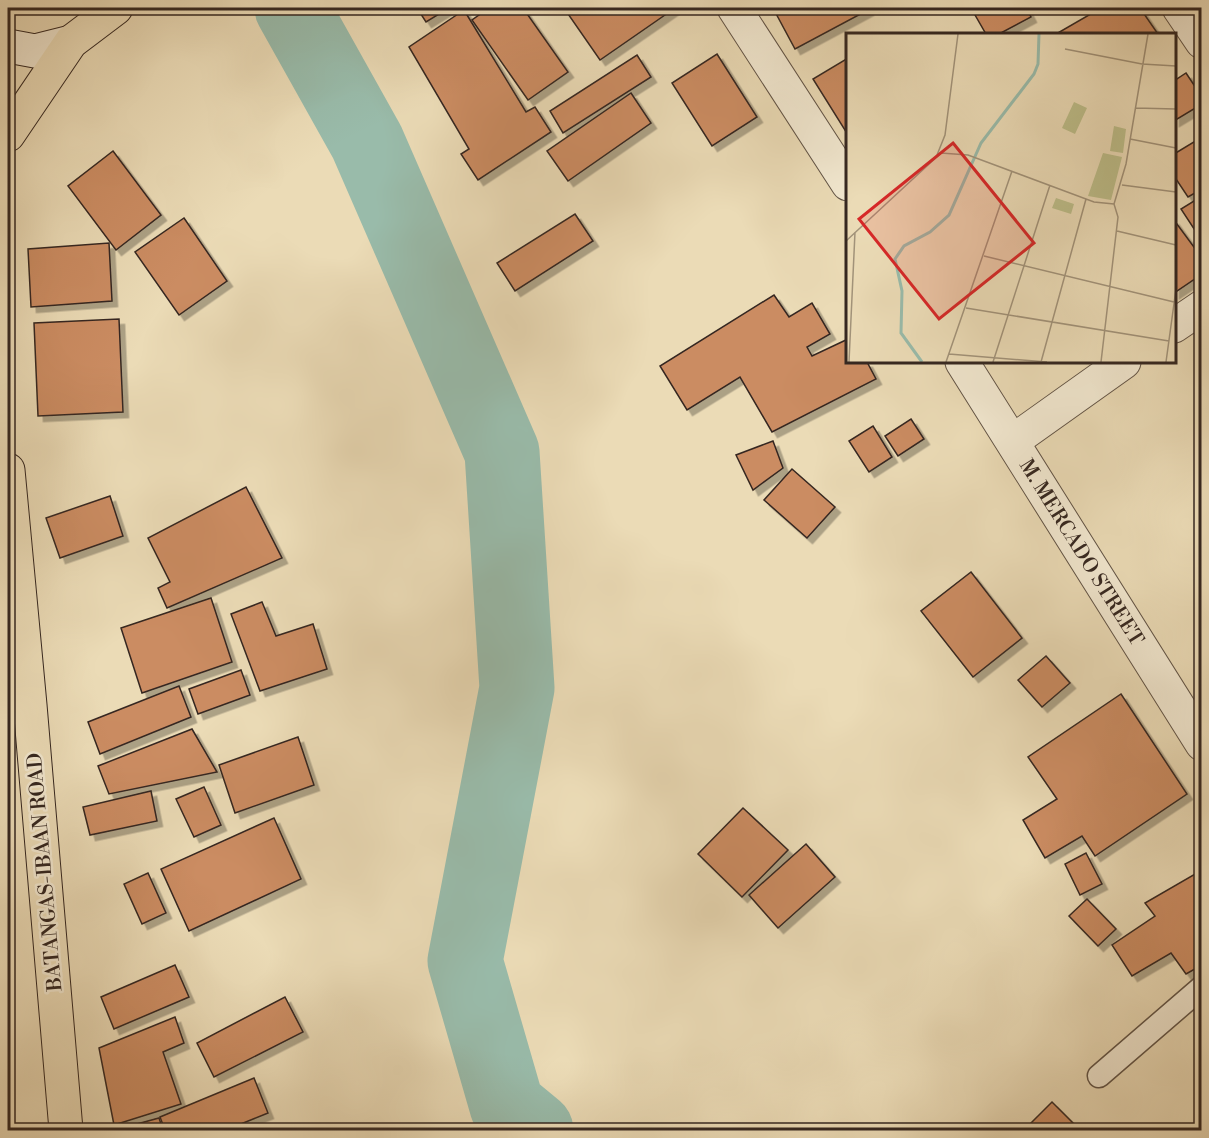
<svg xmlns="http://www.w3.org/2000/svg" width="1209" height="1138" viewBox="0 0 1209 1138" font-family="'Libre Bodoni',serif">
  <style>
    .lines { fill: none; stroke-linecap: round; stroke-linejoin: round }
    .river { stroke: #9ba; stroke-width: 75 }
    .building { fill: #cb8c62; stroke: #352720; stroke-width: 1.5; filter: url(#shadow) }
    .lane-casing { stroke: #625446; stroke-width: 25 }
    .street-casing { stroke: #625446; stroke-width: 35 }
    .secondary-casing { stroke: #352720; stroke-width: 35 }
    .primary-casing { stroke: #352720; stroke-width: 35 }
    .lane { stroke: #f2e8d0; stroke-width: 22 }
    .street { stroke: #f2e8d0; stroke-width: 33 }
    .secondary { stroke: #f2e8d0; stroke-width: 33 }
    .primary { stroke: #ebdbb6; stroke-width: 33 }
    .labels { text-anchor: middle; stroke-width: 5; stroke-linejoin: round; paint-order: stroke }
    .street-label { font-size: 20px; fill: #352720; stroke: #f2e8d0 }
    .inset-river { fill: none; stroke: #9ba; stroke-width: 3 }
    .inset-road { fill: none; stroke: #a2937a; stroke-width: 1.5 }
    .view { fill: #d62828; fill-opacity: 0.15; stroke: #d62828; stroke-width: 3 }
    .inset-edge { fill: none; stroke: #352720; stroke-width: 3 }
  </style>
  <defs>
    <filter id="shadow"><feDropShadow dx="5.5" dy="5.5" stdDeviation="0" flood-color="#0004"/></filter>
  </defs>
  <rect width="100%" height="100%" fill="#ebdbb6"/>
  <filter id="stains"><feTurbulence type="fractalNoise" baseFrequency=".00333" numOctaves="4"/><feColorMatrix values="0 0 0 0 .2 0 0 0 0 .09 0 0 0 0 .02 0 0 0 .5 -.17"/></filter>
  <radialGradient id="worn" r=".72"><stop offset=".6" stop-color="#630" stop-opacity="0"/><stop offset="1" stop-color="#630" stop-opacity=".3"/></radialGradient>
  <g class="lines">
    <!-- river -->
    <path class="river" d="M 292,8 L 367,142 L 502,452 L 517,688 L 465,961 L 507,1106 L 536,1130"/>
  </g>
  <!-- building -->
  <g class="building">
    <path d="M 417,8 L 449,8 L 426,22 Z"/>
    <path d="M 489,8 L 523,8 L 568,72 L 528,100 L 472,20 Z"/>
    <path d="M 571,8 L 675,8 L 600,60 L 566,11 Z"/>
    <path d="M 773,8 L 866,8 L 868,10 L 795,49 Z"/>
    <path d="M 971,8 L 1030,8 L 1027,9 L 1031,17 L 999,34 L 986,34 Z"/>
    <path d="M 1101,8 L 1140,8 L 1158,34 L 1056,34 Z"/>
    <path d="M 464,10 L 526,112 L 535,107 L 551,132 L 478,180 L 461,154 L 469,149 L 409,47 Z"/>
    <path d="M 717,54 L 757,117 L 712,146 L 672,83 Z"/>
    <path d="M 637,55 L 651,77 L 563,133 L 550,111 Z"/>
    <path d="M 848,58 L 848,135 L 813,79 Z"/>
    <path d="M 1186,73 L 1202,97 L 1202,104 L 1174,121 L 1174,81 Z"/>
    <path d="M 631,93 L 651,123 L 568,181 L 547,151 Z"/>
    <path d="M 1202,137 L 1202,189 L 1188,197 L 1174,176 L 1174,154 Z"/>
    <path d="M 113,151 L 161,215 L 116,250 L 68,186 Z"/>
    <path d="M 1202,196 L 1202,241 L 1181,209 Z"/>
    <path d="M 575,214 L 593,241 L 515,291 L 497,263 Z"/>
    <path d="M 184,218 L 227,281 L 179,315 L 135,252 Z"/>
    <path d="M 1174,220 L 1202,258 L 1202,274 L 1174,293 Z"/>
    <path d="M 109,243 L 112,301 L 31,307 L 28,249 Z"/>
    <path d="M 774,295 L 789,317 L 812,303 L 830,334 L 807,347 L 812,356 L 848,339 L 848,362 L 867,362 L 876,379 L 772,432 L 740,377 L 687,410 L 660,366 Z"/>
    <path d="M 119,319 L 123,412 L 38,416 L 34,323 Z"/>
    <path d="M 911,419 L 924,439 L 898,456 L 885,436 Z"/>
    <path d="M 873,426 L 892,457 L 869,472 L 849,441 Z"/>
    <path d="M 773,441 L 783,468 L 753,490 L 736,455 Z"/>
    <path d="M 792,469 L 835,507 L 807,538 L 764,500 Z"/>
    <path d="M 246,487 L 282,558 L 167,608 L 158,588 L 170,582 L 148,538 Z"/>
    <path d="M 110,496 L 123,536 L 60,558 L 46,518 Z"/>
    <path d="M 971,572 L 1022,638 L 973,677 L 921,611 Z"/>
    <path d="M 211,598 L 232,662 L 142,693 L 121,628 Z"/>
    <path d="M 262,602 L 276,636 L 313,624 L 327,669 L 260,691 L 231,614 Z"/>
    <path d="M 1046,656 L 1070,683 L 1042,707 L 1018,680 Z"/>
    <path d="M 241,670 L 250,695 L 198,714 L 189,689 Z"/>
    <path d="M 179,686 L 191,717 L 100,754 L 88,722 Z"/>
    <path d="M 1121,694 L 1187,794 L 1095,856 L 1082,836 L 1045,858 L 1023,820 L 1057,799 L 1028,757 Z"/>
    <path d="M 192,729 L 217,772 L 109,794 L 98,766 Z"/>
    <path d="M 298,737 L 314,785 L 235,813 L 219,765 Z"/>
    <path d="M 204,787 L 221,825 L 194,837 L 176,799 Z"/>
    <path d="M 151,791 L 157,821 L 90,835 L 83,807 Z"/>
    <path d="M 743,808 L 788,850 L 742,897 L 698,854 Z"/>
    <path d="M 274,818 L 301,879 L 189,931 L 161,869 Z"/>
    <path d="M 806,844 L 835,877 L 778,928 L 749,895 Z"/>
    <path d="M 1086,853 L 1102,884 L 1080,895 L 1065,864 Z"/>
    <path d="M 1202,870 L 1202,965 L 1186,974 L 1171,953 L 1132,976 L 1112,945 L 1155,916 L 1145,903 Z"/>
    <path d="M 148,873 L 166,913 L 142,924 L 124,884 Z"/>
    <path d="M 1087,899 L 1116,929 L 1098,946 L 1069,916 Z"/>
    <path d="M 175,965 L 189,997 L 114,1029 L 101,997 Z"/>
    <path d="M 285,997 L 303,1032 L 214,1077 L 197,1043 Z"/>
    <path d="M 175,1017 L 184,1043 L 163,1052 L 181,1104 L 114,1125 L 99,1048 Z"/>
    <path d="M 254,1078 L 268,1113 L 226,1130 L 165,1130 L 160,1117 Z"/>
    <path d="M 1052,1102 L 1080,1130 L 1024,1130 Z"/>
    <path d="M 159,1118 L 163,1130 L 115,1130 Z"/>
  </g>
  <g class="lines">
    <defs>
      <path id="lane" d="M 1099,1076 L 1202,987"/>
      <g id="street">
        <path d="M 734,8 L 848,184"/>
        <path d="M 1179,8 L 1202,42"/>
        <path d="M 1174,326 L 1202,307"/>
        <path d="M 962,362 L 1202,744"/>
        <path d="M 1013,441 L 1124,362"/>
      </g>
      <path id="secondary" d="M 8,46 L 35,51 L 71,42"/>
      <g id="primary">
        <path d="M 8,135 L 71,42 L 116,8"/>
        <path d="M 8,470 L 30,705 L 66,1130"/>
      </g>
    </defs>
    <!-- lane casing -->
    <use href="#lane" class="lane-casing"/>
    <!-- street casing -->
    <use href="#street" class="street-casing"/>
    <!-- secondary casing -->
    <use href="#secondary" class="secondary-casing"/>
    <!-- primary casing -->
    <use href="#primary" class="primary-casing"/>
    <!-- lane -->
    <use href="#lane" class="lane"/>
    <!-- street -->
    <use href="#street" class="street"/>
    <!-- secondary -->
    <use href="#secondary" class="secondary"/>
    <!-- primary -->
    <use href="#primary" class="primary"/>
  </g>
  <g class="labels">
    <!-- street labels -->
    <g class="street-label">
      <text transform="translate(1082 552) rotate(58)" y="7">M. MERCADO STREET</text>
      <text transform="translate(44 872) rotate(-95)" y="7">BATANGAS-IBAAN ROAD</text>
    </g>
  </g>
  <!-- overview -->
  <g transform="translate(846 33)">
    <rect width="330" height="330" fill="#ebdbb6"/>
    <path d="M 228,69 L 241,75 L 229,101 L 216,95 ZM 268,93 L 280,96 L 277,120 L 264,118 ZM 257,120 L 276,124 L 265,167 L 242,163 ZM 210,165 L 228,171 L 225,181 L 206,175 Z" fill="#bdbe8a"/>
    <path class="inset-river" d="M 76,329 L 55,300 L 56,258 L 49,226 L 58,213 L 84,199 L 103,182 L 135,110 L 188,41 L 192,31 L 193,1"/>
    <path class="inset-road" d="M 219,16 L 296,31 L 330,33M 289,75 L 330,76M 284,106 L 330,115M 91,122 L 99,102 L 112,1M 276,152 L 330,159M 268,171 L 280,131 L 302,1M 271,198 L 330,212M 0,208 L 95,120 L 122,122 L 248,169 L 268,171M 138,223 L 328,269M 120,275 L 323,308M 103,321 L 201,329M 3,329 L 9,199M 100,329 L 166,138M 147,329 L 204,152M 195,329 L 240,166M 255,329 L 272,184 L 268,171M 320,329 L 330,256"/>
    <path class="view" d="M 107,110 L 188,210 L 93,286 L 13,186 Z"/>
    <rect width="330" height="330" class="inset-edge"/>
  </g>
  <!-- margin -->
  <rect width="1209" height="1138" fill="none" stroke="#ebdbb6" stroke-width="30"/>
  <rect x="9" y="9" width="1191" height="1120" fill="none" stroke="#352720" stroke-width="3"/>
  <rect x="15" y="15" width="1179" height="1108" fill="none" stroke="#352720" stroke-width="1.5"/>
  <rect width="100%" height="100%" filter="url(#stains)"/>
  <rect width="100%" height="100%" fill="url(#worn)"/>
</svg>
